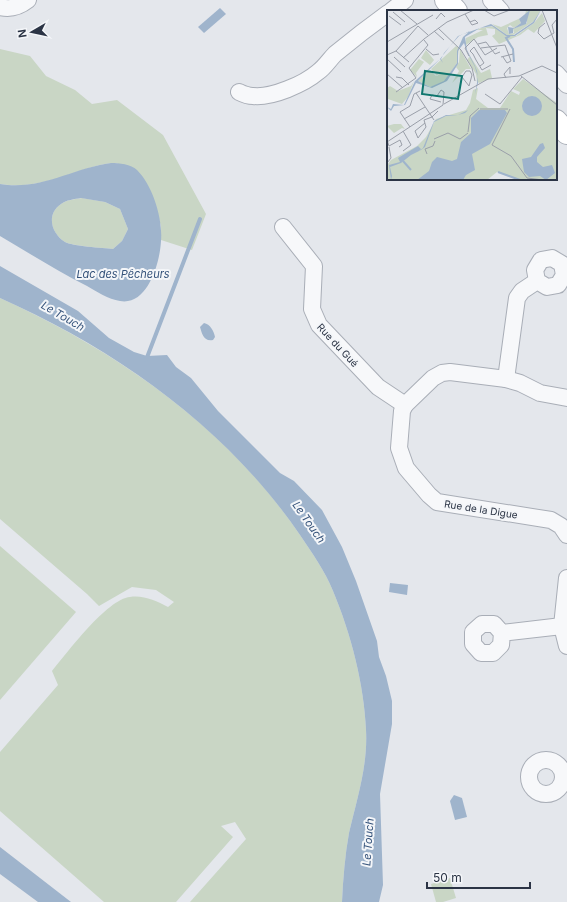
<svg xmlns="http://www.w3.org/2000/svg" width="567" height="902" viewBox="0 0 567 902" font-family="Inter,sans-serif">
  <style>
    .green { fill: #c9d6c5 }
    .water { fill: #9fb4cc; fill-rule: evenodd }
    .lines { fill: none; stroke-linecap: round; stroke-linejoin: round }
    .stream { stroke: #9fb4cc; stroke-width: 4 }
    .minor-casing { stroke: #a9aeb7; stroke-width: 18 }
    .secondary-casing { stroke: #a9aeb7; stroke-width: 24 }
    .minor { stroke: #f7f8fa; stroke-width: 16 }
    .secondary { stroke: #fff; stroke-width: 22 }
    .labels { text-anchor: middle; stroke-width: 4; stroke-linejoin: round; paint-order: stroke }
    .street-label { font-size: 10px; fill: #2b3445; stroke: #f4f6f9 }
    .water-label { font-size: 11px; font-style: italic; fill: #34527a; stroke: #f4f6f9 }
    .inset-river { fill: none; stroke: #9fb4cc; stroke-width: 2 }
    .inset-road { fill: none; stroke: #9a9fa9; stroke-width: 1 }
    .view { fill: #0f766e; fill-opacity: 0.15; stroke: #0f766e; stroke-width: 2 }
    .inset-edge { fill: none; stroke: #2b3445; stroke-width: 2 }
  </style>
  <rect width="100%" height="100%" fill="#e4e7ec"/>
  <!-- green -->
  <g class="green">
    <path d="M 0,49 L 30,56 L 46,76 L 75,90 L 92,104 L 117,100 L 163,135 L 206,214 L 192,250 L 161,240 L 161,226 L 153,199 L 117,163 C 100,163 86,169 71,174 C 47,182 25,188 0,184 Z"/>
    <path d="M 82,198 L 105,202 L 120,209 L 128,229 L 122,241 L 113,249 C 103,248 73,246 65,242 C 51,233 46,214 61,204 C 66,200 76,199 82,198 Z"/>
    <path d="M 0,298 C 117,351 227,427 300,535 C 312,553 325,571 333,591 C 351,634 364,684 366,730 C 368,765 357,799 349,833 C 345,855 343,879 342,902 L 190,902 L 246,839 L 235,822 L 221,826 L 233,837 L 176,902 L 104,902 L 0,811 L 0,752 L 58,685 L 52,671 C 67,653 107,599 130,597 C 144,595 156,601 168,607 L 174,602 L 156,590 L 132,587 L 99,606 L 87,594 L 0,519 Z"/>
    <path d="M 0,546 L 76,612 L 0,700 Z"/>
    <path d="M 450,878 L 456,898 L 443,902 L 436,902 L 431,884 Z"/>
  </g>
  <!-- water -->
  <g class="water">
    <path d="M 220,8 L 226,14 L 204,33 L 198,27 Z"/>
    <path d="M 111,163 C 119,163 131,164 137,170 C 153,186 163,219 161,241 C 160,262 148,306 120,301 C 108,299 97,292 87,286 C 57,271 29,253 0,236 L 0,184 C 40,191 73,168 111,163 ZM 81,198 L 105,202 L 120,209 L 128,229 L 122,241 L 113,249 C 103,248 72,246 65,242 C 51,233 46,214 61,204 C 66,200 75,199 81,198 Z"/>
    <path d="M 0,266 L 78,311 L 109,338 L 134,352 L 147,356 L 167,355 L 176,367 L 191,378 L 218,411 L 280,473 L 294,481 L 322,510 L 342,547 L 356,581 L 377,641 L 379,657 L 386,676 L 392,701 L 392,724 L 380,794 L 383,885 L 379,902 L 342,902 C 343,879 345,855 349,833 C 357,799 368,765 366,730 C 364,684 351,634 333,591 C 325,571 312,553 300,535 C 227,428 117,350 0,298 Z"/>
    <path d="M 204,323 C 210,324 214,331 215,337 L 213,340 C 204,342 202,334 200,327 Z"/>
    <path d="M 390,583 L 408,585 L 407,595 L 389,592 Z"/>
    <path d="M 454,795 L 462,798 L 467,817 L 455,820 L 450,801 Z"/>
    <path d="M 0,847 L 71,902 L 38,902 L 0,874 Z"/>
  </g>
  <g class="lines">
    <!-- stream -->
    <path class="stream" d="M 146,360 L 200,219"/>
    <defs>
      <g id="minor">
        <path d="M 491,0 L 501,11"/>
        <path d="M 0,7 C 11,10 19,7 28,0"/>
        <path d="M 391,11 L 405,0"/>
        <path d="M 556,73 L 567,85"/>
        <path d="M 239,92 C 243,94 249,96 253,96 C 272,98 304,84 318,72 C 325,67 329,60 335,54 C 352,40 370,26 388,13"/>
        <path d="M 283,227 L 314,266 L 312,309 L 319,325 L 378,387 L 405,405"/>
        <path d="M 506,379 L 517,298 L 522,291 L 537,281 L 547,287 L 558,285 L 564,275 L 562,264 L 552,258 L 541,260 L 535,270 L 537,281"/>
        <path d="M 567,398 L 540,393 L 520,383 L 506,379 L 450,372 L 442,373 L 433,378 L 405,405 L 402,411 L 399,448 L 406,468 L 429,495 L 437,502 L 551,520 L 561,526 L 567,535"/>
        <path d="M 567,578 L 562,626 L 567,646"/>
        <path d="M 502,633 L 501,645 L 493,653 L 481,653 L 473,644 L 473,632 L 482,624 L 494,624 L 502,633 L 562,626"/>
        <circle cx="546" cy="777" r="17"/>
      </g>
      <g id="secondary">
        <path d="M 446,0 L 456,11"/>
        <path d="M 556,121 L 567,133"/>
      </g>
    </defs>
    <!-- minor casing -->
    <use href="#minor" class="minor-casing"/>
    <!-- secondary casing -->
    <use href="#secondary" class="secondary-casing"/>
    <!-- minor -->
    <use href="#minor" class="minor"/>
    <!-- secondary -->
    <use href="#secondary" class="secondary"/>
  </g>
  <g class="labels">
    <!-- street labels -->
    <g class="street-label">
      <text transform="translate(338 345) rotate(47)" y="4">Rue du Gué</text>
      <text transform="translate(481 509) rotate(9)" y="4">Rue de la Digue</text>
    </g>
    <!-- water labels -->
    <g class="water-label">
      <text x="123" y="278">Lac des Pêcheurs</text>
      <text transform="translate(63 316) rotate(30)" y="4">Le Touch</text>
      <text transform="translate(309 522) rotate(55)" y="4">Le Touch</text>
      <text transform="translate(368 842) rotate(-86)" y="4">Le Touch</text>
    </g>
  </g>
  <!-- overview -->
  <g transform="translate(387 10)">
    <rect width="170" height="170" fill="#e4e7ec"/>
    <path d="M 139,0 L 154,0 L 147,11 L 126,25 L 120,25 L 105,14 L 114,17 L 138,6 ZM 140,5 L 140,13 L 126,19 L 127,23 L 122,24 L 120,18 L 123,15 L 127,18 L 134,13 L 132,9 ZM 155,3 L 158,11 L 147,23 L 141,19 L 133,25 L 112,34 L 105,26 L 108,24 L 108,19 L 99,18 L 101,25 L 91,27 L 79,35 L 79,28 L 96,20 L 90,20 L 94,18 L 107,16 L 120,26 L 129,26 L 147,13 ZM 69,36 L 72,38 L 70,53 L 57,72 L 43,77 L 31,71 L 43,60 L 49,66 L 55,62 L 50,66 L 44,59 ZM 73,39 L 84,59 L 79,59 L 65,73 L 72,61 L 69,57 L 72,52 ZM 39,40 L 47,50 L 43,55 L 34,48 ZM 83,46 L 94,63 L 103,59 L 105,68 L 92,73 L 88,70 L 90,71 L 89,64 L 80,50 ZM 32,49 L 37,52 L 29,63 L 30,67 L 23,60 ZM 136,69 L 170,93 L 170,170 L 134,170 L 110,162 L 100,170 L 0,170 L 1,154 L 4,150 L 30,136 L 39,127 L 49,109 L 79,100 L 83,93 L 86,80 L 91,78 L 89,89 L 101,98 L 113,98 L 124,81 L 132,85 L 133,82 L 126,79 ZM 27,71 L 21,87 L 15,94 L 1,89 L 0,78 L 3,76 L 11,81 L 24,76 ZM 7,114 L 14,114 L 18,119 L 15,118 L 7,123 L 0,116 Z" fill="#c9d6c5" fill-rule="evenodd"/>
    <path d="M 143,0 L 139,14 L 126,19 L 126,23 L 122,24 L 121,17 L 127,18 L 134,13 L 132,9 ZM 154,0 L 147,13 L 128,26 L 119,26 L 105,16 L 93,18 L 78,27 L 80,40 L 88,56 L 90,61 L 91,68 L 91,73 L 88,84 L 81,100 L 78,103 L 71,105 L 59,106 L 47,112 L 38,137 L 34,140 L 24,145 L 14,153 L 3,157 L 5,166 L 4,170 L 2,155 L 13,152 L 11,148 L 31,136 L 34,139 L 32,141 L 36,138 L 47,111 L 59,105 L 71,105 L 81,100 L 88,84 L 91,67 L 88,57 L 80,42 L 77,33 L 71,41 L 71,54 L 60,71 L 45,78 L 29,73 L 18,95 L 7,96 L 4,101 L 0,97 L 4,99 L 6,94 L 17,95 L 28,71 L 53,49 L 71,26 L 104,14 L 120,25 L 127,25 L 146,12 ZM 83,21 L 76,27 L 70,41 L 70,53 L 57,71 L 43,77 L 31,71 L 53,49 L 56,53 L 54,49 L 57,43 L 72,26 ZM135 96a10 10 0 1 1 20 0a10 10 0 1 1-20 0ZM 92,100 L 118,100 L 120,103 L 103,134 L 85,144 L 88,160 L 79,165 L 76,170 L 30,170 L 42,161 L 45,152 L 50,147 L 65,151 L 70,149 L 74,132 L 84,123 L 84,108 ZM 156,133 L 158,138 L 150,147 L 150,152 L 156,157 L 165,155 L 168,163 L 159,170 L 153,166 L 142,167 L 137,162 L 135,149 L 144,147 L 153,134 Z" fill="#9fb4cc" fill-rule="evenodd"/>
    <path class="inset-river" d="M 123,26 L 119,28 L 126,39 L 127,52M 16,151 L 24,160M 111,162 L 133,170"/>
    <path class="inset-road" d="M 13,0 L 30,14M 97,0 L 107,6 L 123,0M 155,0 L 170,38M 6,2 L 18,12M 78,4 L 83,12 L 85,15 L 91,13 L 88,10 L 83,12M 2,6 L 14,15M 49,9 L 54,3 L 58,7M 158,13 L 152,18 L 151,23 L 157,29 L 167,23 L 165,15 L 170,9M 31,16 L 41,25M 51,18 L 74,40 L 85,58 L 88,71M 47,21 L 57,30M 37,29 L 60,12 L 87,0M 0,32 L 46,5M 91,34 L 99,32 L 108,44 L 113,42M 94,38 L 118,35 L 124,51 L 120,53 L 116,47M 39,39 L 46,45 L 52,44M 9,41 L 22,52M 0,45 L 9,41 L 31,16M 82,46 L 78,38 L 87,29 L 98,45 L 110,38M 7,47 L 18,57M 114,47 L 126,44M 16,48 L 37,29M 0,49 L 14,62M 93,56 L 97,53 L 87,37 L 83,41 L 86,44 L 89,50 L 95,60 L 104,55M 22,58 L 41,35 L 37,30M 79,61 L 83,61 L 85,65 L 82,76 L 75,67 ZM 0,64 L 16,78M 134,66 L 170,95M 9,67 L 15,68 L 22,75M 119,68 L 117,64 L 123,57 L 123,64M 9,82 L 29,68 L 22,58M 29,83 L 45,107 L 37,110 L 39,117 L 31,128 L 28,121 L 38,113M 98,84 L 113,94 L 135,67M 54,92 L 43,89 L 45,85 L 50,86 L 54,80 L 57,82 L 56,95M 57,94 L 101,69 L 132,66 L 155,56 L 170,63M 93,99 L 121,99M 17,109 L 38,97M 47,110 L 45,107 L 51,101M 23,117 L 13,102 L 23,96 L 27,84 L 33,81M 81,122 L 83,106 L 92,98M 47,129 L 61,123 L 73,129 L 81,123M 0,130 L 2,136 L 13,130 L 15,135 L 12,137M 0,132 L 56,95M 105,135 L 124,146 L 140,168 L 156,170M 105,135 L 123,99M 16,141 L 24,135 L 16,121M 40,144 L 38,139 L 46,136 L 48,131M 0,153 L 4,148 L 2,137"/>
    <path class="view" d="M 38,61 L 75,66 L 71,89 L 35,84 Z"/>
    <rect width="170" height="170" class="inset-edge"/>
  </g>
  <!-- north arrow -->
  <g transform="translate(32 32) rotate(261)" stroke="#f4f6f9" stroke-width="3" paint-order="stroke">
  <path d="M0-3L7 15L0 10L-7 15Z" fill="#2b3445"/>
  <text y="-6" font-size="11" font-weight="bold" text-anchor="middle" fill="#2b3445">N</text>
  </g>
  <!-- scale -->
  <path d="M427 882v6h103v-6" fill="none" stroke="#2b3445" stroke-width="2"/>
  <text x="433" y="882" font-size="12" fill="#2b3445" stroke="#f4f6f9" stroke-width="3" paint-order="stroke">50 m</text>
</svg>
